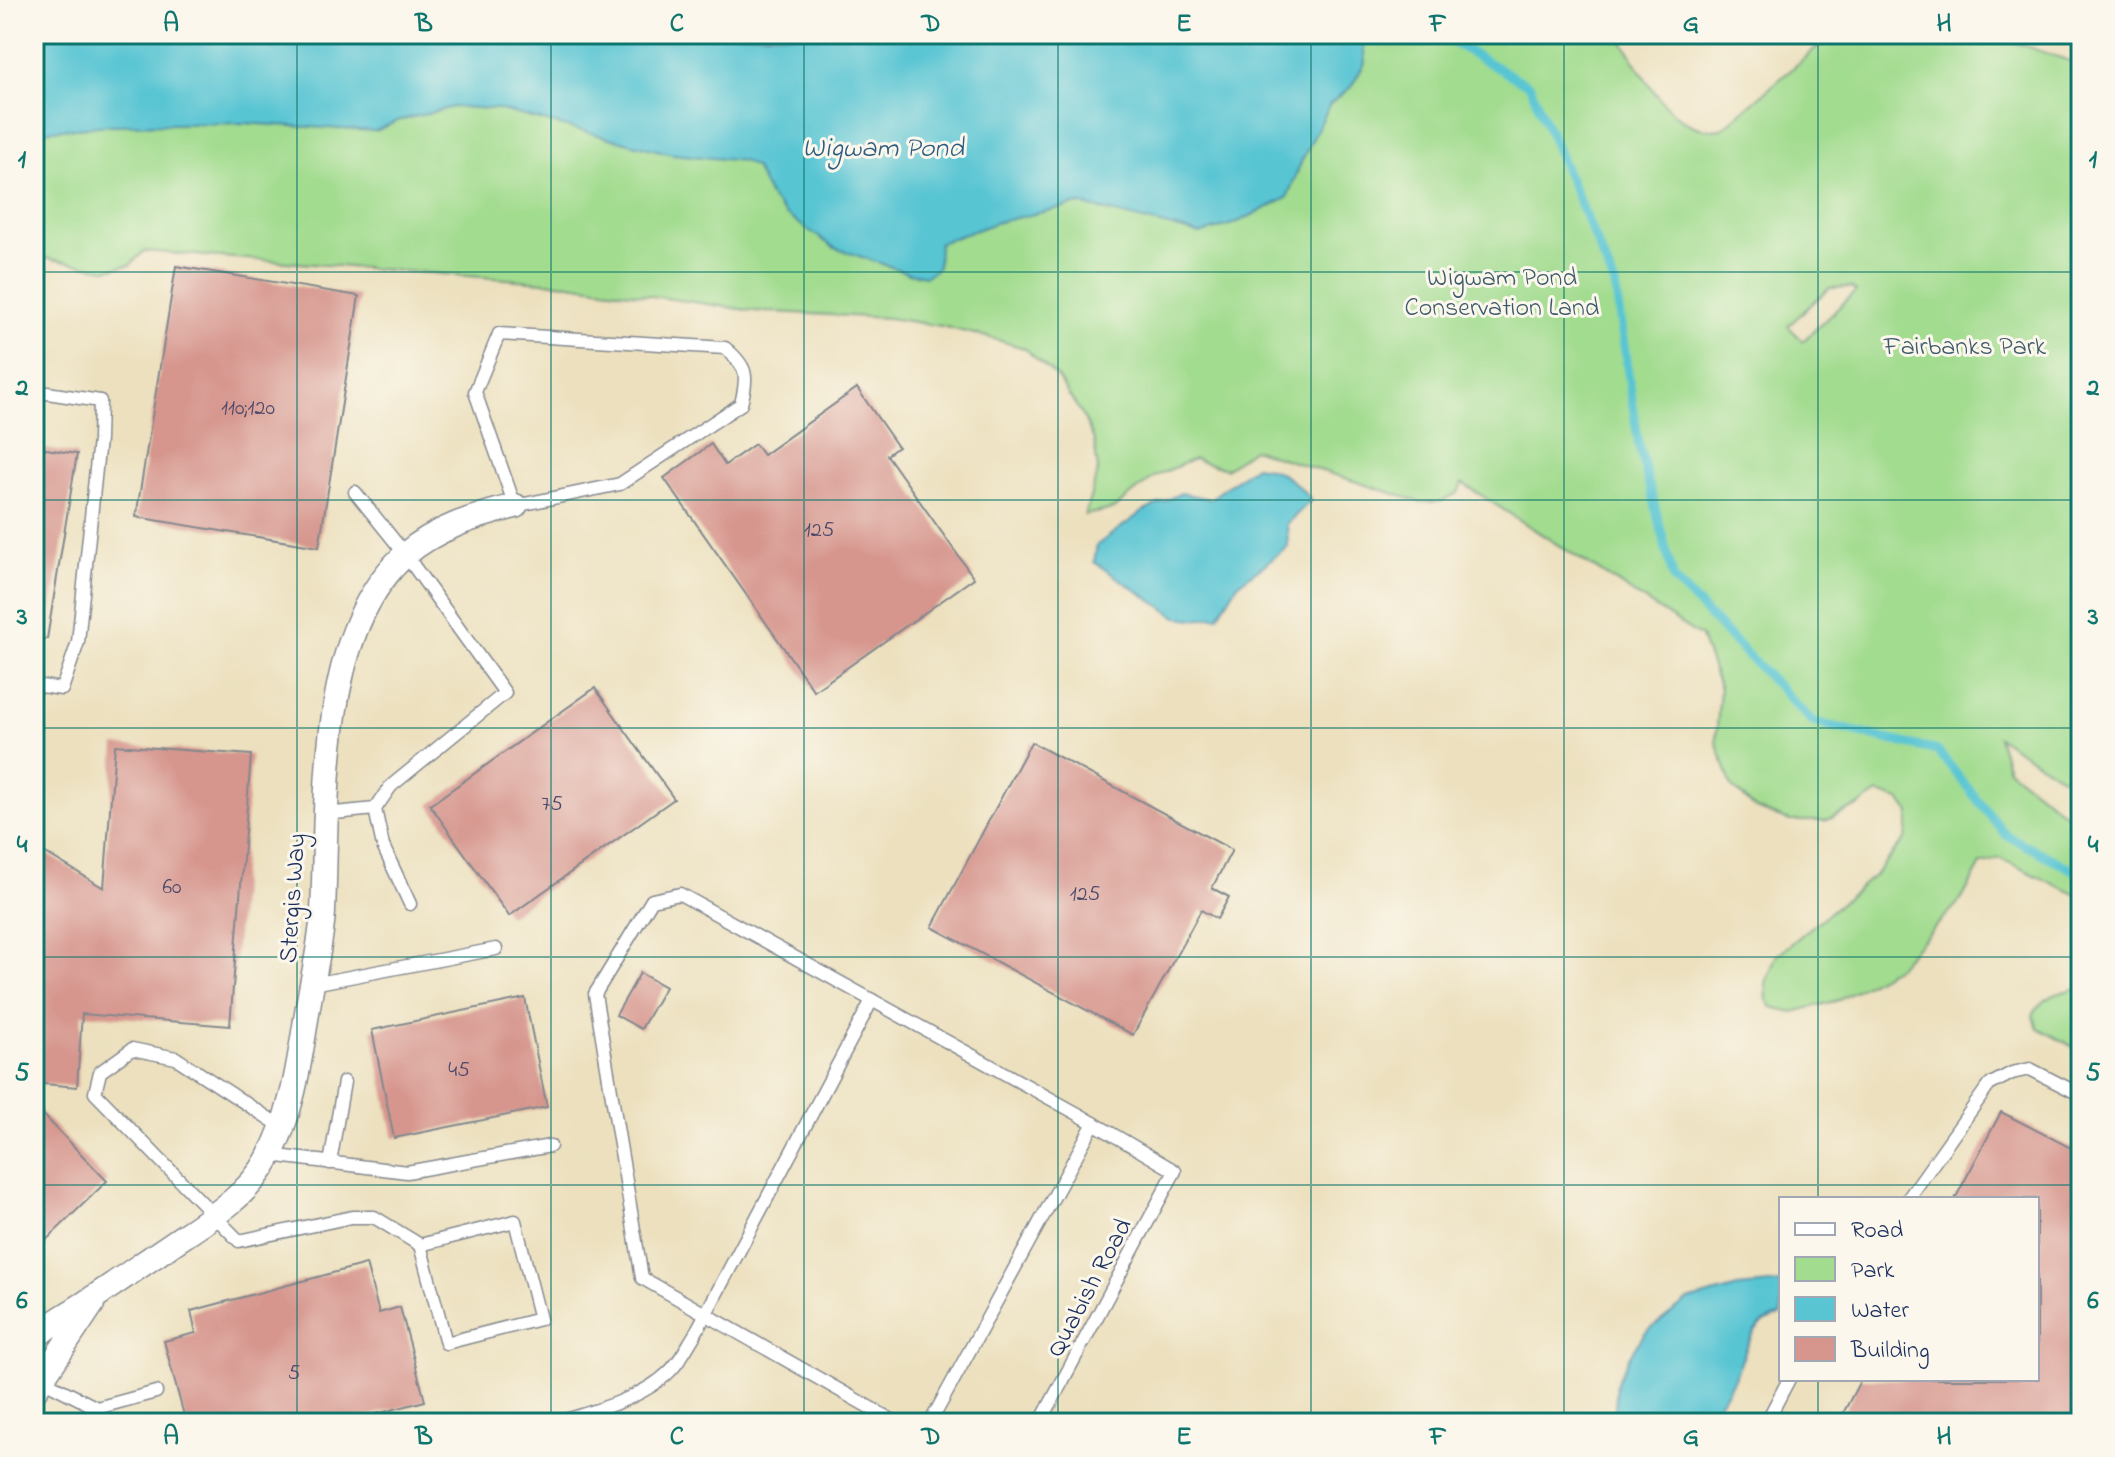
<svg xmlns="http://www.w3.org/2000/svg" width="2115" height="1457" viewBox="0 0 2115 1457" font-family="'Indie Flower',sans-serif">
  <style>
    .green { fill: #a2dc8f; stroke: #5e8676; stroke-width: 2; fill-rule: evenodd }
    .water { fill: #59c5d3; stroke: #3a7a98; stroke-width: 2 }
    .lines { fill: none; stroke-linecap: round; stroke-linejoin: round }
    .stream { stroke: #59c5d3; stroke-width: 9 }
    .building { fill: #d6958d }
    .lane-casing { stroke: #84888e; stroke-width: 15 }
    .street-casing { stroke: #84888e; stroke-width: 27 }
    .lane { stroke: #fff; stroke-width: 12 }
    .street { stroke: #fff; stroke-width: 24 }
    .grid { fill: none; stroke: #0f766e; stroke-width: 2; stroke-opacity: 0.55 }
    .labels { text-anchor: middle; stroke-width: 6; stroke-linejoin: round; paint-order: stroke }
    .number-label { font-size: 22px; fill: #4a486a }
    .park-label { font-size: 26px; fill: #3d5a6a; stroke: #fbf7ec }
    .street-label { font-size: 26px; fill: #1b2f5e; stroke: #fbf7ec }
    .water-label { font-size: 28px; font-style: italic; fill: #2e5c81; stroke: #fbf7ec }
    .neatline { fill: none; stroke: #0f766e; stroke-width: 3 }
    .grid-label { font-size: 26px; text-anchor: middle; font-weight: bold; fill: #0f766e }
  </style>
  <rect width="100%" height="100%" fill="#fbf7ec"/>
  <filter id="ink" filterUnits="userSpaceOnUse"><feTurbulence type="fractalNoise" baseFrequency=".0125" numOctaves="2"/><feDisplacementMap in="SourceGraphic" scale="16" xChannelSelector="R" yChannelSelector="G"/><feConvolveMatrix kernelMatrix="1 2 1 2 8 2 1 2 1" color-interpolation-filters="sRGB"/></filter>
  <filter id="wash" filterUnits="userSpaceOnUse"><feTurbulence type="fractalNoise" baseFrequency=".006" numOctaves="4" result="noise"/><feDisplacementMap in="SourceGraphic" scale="32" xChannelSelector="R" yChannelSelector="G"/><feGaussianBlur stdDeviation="1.8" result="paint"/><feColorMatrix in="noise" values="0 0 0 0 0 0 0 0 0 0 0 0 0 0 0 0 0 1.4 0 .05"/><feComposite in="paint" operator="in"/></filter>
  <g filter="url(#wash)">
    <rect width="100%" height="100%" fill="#ece0be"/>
    <!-- green -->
    <g class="green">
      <path d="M 34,34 L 1614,34 L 1620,37 C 1644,73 1670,137 1722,129 L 1817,47 L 1848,34 L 1990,34 L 2081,65 L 2081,790 L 1998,737 L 2008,769 L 2081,826 L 2081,897 L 2000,858 L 1981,864 L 1962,899 L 1898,966 L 1839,1000 L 1793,1012 L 1772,1007 L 1767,1000 L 1766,983 L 1776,956 L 1876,874 L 1906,838 L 1910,813 L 1900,800 L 1878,793 L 1858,806 L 1825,821 L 1790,821 L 1756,809 L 1732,787 L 1716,741 L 1720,689 L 1701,637 L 1462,483 L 1458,493 L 1440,502 L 1420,502 L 1253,449 L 1226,469 L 1194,459 L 1155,476 L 1113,509 L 1085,515 L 1098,470 L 1094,440 L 1083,416 L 1056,376 L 1024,348 L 991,338 L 941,326 L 888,318 L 754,311 L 570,284 L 144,251 L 130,265 L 105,269 L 34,256 ZM 1851,287 L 1856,291 L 1803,341 L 1788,326 L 1829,288 Z"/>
      <path d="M 2081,987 L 2081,1051 L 2038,1028 L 2033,1015 C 2044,995 2061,992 2081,987 Z"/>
    </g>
    <!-- water -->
    <g class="water">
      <path d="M 34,34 L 1362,34 L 1365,63 L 1351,87 L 1330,104 L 1302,160 L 1287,198 L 1236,223 L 1200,234 L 1079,204 L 998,222 L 939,243 L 938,267 L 926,276 L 909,273 L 835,248 L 785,214 L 770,197 L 755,168 L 743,161 L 672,154 L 497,109 L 453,107 L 397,121 L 376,131 L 242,123 L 110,125 L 41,131 L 34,126 Z"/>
      <path d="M 1255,466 C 1279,468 1297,482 1311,500 L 1287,524 L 1288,547 L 1238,584 L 1218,616 L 1195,619 L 1177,617 L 1094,562 L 1097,545 L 1142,512 L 1181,493 L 1210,499 Z"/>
      <path d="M 1781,1283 L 1781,1315 C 1752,1322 1749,1343 1739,1367 C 1732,1386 1717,1405 1707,1423 L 1614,1423 L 1617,1382 L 1629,1357 L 1645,1333 L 1687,1301 L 1738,1287 Z"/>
    </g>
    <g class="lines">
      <!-- stream -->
      <path class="stream" d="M 1438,34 L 1530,86 L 1615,285 L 1639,446 L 1674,580 L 1813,722 L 1938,751 L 2006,835 L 2081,874"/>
    </g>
    <g id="blocks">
      <!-- building -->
      <g class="building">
        <path d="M 176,266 L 359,296 L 319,547 L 136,517 Z"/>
        <path d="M 857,388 L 898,447 L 887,455 L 974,578 L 814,691 L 664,478 L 711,444 L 725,465 L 755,444 L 763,455 Z"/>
        <path d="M 34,447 L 77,454 L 47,639 L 34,638 Z"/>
        <path d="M 595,688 L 674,799 L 509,916 L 430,805 Z"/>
        <path d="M 1031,742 L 1232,850 L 1212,888 L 1229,897 L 1217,919 L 1201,910 L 1133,1035 L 932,927 Z"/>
        <path d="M 115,745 L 251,755 L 230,1026 L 82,1014 L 77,1087 L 34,1083 L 34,846 L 104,888 Z"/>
        <path d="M 640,973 L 665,987 L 641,1029 L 616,1015 Z"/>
        <path d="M 525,998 L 547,1107 L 394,1138 L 372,1030 Z"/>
        <path d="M 34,1105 L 107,1181 L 34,1252 Z"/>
        <path d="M 2001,1112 L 2081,1153 L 2081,1423 L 1838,1423 L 1861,1379 L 2037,1379 L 2037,1199 L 1955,1199 Z"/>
        <path d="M 366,1264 L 379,1313 L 400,1307 L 425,1401 L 342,1423 L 186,1423 L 164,1341 L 196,1333 L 191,1311 Z"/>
      </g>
    </g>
  </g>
  <g filter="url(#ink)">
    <use href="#blocks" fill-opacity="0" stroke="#84888e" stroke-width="2"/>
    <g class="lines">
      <defs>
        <g id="lane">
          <path d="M 499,334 L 725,348 C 748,367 748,375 741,404 L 620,484 L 515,506 L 475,392 Z"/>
          <path d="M 34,391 L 100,401 L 99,440 L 78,642 L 62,689 L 34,685"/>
          <path d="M 355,492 L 405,554 L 505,693 L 391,786 L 375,809 L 383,846 L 410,904"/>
          <path d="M 325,814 L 375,809"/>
          <path d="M 313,984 L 496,949"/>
          <path d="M 282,1127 L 176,1058 L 132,1049 L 100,1072 L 95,1093 L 239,1241 L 352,1217 L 374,1217 L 420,1245 L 515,1221 L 540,1319 L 446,1343 L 420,1245"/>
          <path d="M 270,1155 L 407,1172 L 550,1146"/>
          <path d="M 330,1163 L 344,1082"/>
          <path d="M 1908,1199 L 1989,1085 L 2012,1073 L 2030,1069 L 2081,1095"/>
          <path d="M 42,1380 L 97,1408 L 156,1392"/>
          <path d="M 556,1423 C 591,1412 642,1399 669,1372 C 679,1363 687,1347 694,1336 L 872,1000"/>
          <path d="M 897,1423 L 642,1278 L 595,994 L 652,900 L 680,894 L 1078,1114 L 1175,1171 L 1040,1423"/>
          <path d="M 930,1423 L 1094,1123"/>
          <path d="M 1766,1423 L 1789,1379"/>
        </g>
        <g id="street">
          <path d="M 34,1338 C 48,1325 67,1315 84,1304 C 113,1285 141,1265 169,1246 C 204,1222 248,1197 268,1159 C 293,1113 299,1064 307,1013 C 312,979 321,946 323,912 C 328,804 317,633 405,555 C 435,528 477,516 515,506"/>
          <path d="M 34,1391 L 92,1304"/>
        </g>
      </defs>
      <!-- lane casing -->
      <use href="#lane" class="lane-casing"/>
      <!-- street casing -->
      <use href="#street" class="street-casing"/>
      <!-- lane -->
      <use href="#lane" class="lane"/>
      <!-- street -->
      <use href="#street" class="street"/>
    </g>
  </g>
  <!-- grid -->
  <path class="grid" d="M 297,34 L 297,1423M 551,34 L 551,1423M 804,34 L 804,1423M 1058,34 L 1058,1423M 1311,34 L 1311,1423M 1564,34 L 1564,1423M 1818,34 L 1818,1199M 34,272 L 2081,272M 34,500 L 2081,500M 34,728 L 2081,728M 34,957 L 2081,957M 34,1185 L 2081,1185M 1818,1379 L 1818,1423"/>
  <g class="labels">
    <!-- number labels -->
    <g class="number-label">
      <text x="248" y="414">110;120</text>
      <text x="819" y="536">125</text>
      <text x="552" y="810">75</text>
      <text x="172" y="893">60</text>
      <text x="1085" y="900">125</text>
      <text x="459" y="1076">45</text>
      <text x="294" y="1379">5</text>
    </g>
    <!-- park labels -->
    <g class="park-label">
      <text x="1502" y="285">Wigwam Pond<tspan x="1502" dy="30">Conservation Land</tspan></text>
      <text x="1965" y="354">Fairbanks Park</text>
    </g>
    <!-- street labels -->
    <g class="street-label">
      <text transform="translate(291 898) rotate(-86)" y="9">Stergis Way</text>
      <text transform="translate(1088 1287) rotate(-62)" y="9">Quabish Road</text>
    </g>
    <!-- water labels -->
    <g class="water-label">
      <text x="883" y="156">Wigwam Pond</text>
    </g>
  </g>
  <!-- margin -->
  <rect width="2115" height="1457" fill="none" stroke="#fbf7ec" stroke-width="88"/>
  <!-- legend -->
  <rect x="1779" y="1197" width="260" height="184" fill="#fbf7ec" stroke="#a1a7b3" stroke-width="2"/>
  <rect x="1795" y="1223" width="40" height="12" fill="#ffffff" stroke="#a1a7b3" stroke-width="2"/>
  <text x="1851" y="1237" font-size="24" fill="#1b2f5e">Road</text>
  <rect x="1795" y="1257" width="40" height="24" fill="#a2dc8f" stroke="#a1a7b3" stroke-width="2"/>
  <text x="1851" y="1277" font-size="24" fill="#1b2f5e">Park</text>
  <rect x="1795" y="1297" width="40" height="24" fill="#59c5d3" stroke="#a1a7b3" stroke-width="2"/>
  <text x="1851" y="1317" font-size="24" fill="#1b2f5e">Water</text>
  <rect x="1795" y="1337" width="40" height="24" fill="#d6958d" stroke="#a1a7b3" stroke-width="2"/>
  <text x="1851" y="1357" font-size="24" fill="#1b2f5e">Building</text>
  <rect x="44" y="44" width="2027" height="1369" class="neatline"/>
  <g class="grid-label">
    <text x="171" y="31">A</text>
    <text x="424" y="31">B</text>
    <text x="677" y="31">C</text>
    <text x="931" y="31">D</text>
    <text x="1184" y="31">E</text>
    <text x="1438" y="31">F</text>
    <text x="1691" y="31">G</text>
    <text x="1944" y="31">H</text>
    <text x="22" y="167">1</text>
    <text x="2093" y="167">1</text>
    <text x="22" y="395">2</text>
    <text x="2093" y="395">2</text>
    <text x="22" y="624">3</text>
    <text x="2093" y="624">3</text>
    <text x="22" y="852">4</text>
    <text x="2093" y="852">4</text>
    <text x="22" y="1080">5</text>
    <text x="2093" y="1080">5</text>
    <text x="22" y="1308">6</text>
    <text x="2093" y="1308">6</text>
    <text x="171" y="1444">A</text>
    <text x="424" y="1444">B</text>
    <text x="677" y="1444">C</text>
    <text x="931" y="1444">D</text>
    <text x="1184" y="1444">E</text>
    <text x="1438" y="1444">F</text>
    <text x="1691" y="1444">G</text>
    <text x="1944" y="1444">H</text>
  </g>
</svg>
